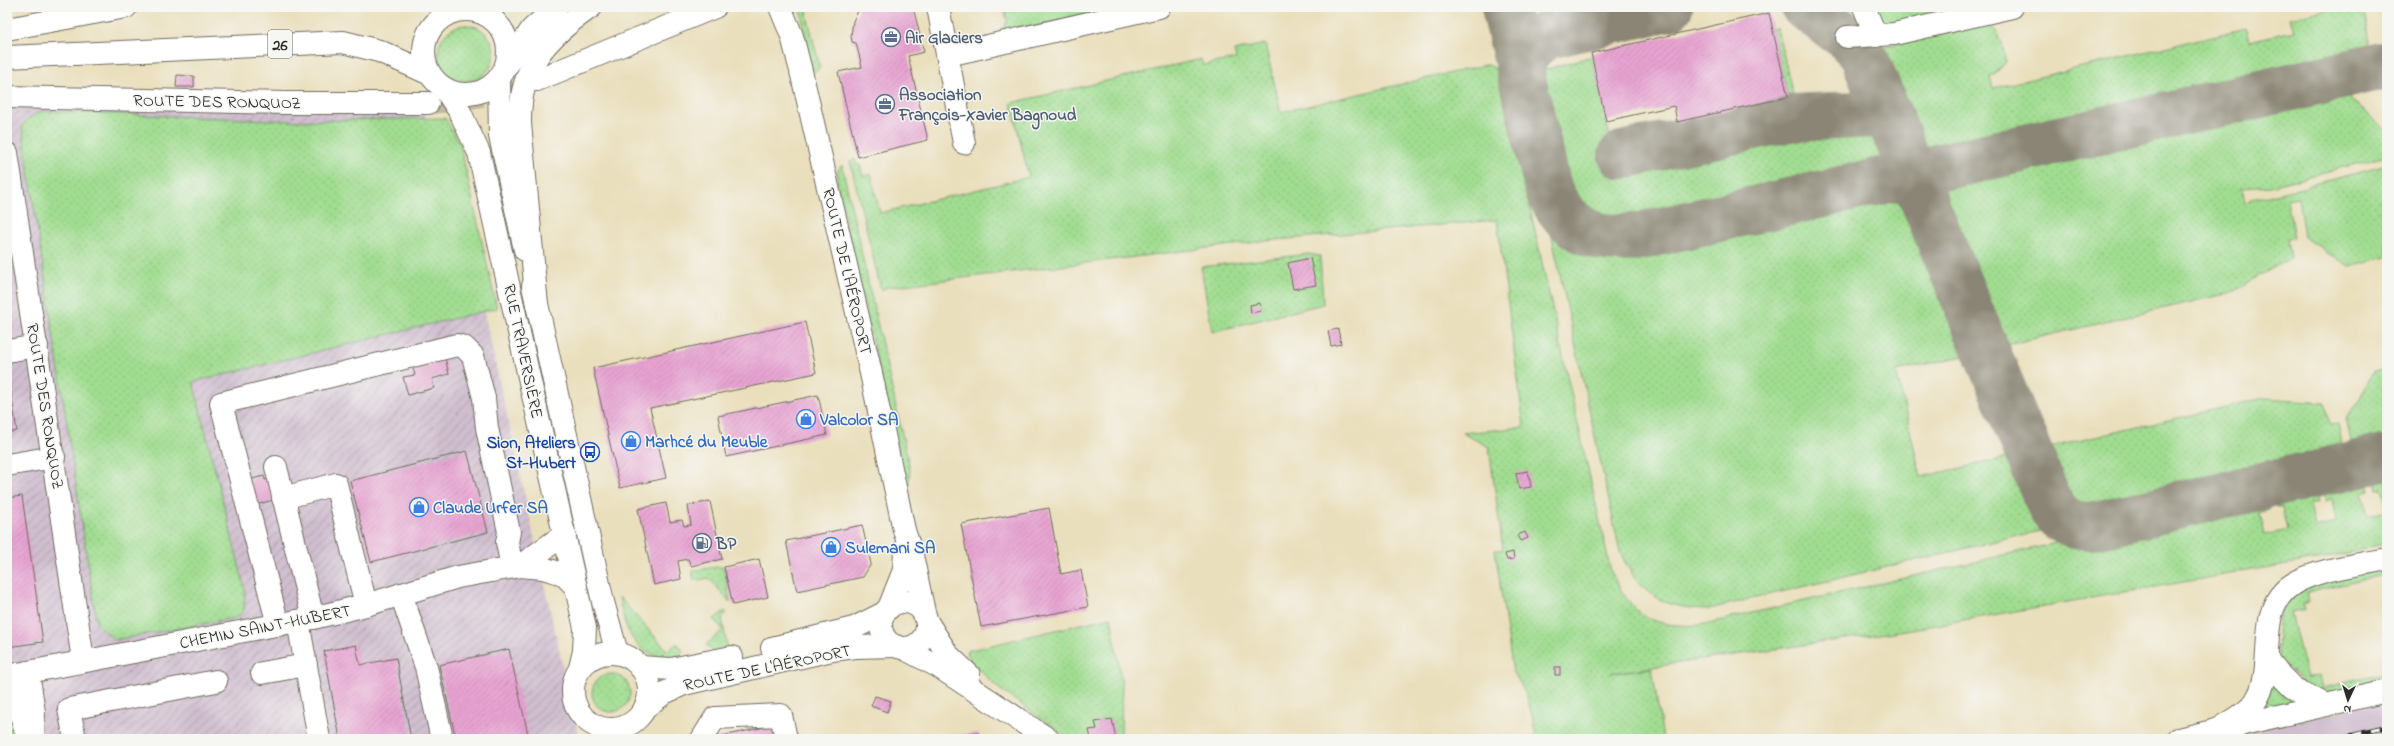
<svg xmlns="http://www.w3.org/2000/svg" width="2394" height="746" viewBox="0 0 2394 746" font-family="'Indie Flower',sans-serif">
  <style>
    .industrial { fill: url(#industrial-furrows) }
    .railway { fill: #cfbdce }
    .green { fill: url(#green-dots); stroke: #66845e }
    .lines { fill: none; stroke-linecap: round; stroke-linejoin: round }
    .taxiway { stroke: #8a8574; stroke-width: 48 }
    .building { fill: url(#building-hatch) }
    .minor-tunnel { stroke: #c4bb9f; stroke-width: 22; stroke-dasharray: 22 11; stroke-linecap: butt }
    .minor-casing { stroke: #6e6a5e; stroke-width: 24 }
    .major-casing { stroke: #6e6a5e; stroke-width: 24 }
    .highway-casing { stroke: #6e6a5e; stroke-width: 24 }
    .minor { stroke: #fff; stroke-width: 22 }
    .major { stroke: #fff; stroke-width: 22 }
    .highway { stroke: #fff; stroke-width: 22 }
    .rail-casing { stroke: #2b2b2b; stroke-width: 4.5 }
    .rail { stroke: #f6f6f2; stroke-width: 3; stroke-dasharray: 9; stroke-linecap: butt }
    .labels { text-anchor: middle; stroke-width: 3; stroke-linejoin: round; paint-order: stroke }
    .shield { fill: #f6f6f2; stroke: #686867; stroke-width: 1 }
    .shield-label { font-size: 16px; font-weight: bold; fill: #2b2b2b }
    .service-label { font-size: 17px; font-weight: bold; fill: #4e5e75; stroke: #f6f6f2; text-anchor: start }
    .street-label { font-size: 17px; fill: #2b2b2b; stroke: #f6f6f2 }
    .shop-label { font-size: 17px; font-weight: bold; fill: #366cbe; stroke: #f6f6f2; text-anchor: start }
    .transit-label { font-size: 17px; font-weight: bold; fill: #164399; stroke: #f6f6f2; text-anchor: end }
  </style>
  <defs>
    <pattern id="industrial-furrows" width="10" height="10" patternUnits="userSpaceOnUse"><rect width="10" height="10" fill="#cfbdce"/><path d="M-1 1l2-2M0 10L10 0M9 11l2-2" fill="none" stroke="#a89aa7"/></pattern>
    <pattern id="green-dots" width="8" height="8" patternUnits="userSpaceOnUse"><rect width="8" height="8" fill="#a1dd91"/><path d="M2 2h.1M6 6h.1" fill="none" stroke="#8bbe7d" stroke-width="1.8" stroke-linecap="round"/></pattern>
    <pattern id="building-hatch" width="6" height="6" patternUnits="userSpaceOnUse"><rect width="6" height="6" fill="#e7a3d1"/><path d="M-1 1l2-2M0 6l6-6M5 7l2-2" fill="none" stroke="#c68cb4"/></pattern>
  </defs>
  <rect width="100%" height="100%" fill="#f6f6f2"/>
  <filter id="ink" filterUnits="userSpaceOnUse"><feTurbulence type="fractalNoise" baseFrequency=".025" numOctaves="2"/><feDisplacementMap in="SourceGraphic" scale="8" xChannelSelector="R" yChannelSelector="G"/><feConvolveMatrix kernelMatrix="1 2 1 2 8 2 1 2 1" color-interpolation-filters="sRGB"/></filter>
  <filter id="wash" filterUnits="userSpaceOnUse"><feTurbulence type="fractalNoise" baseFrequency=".012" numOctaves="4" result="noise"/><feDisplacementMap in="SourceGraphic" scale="16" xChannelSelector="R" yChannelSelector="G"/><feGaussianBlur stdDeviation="0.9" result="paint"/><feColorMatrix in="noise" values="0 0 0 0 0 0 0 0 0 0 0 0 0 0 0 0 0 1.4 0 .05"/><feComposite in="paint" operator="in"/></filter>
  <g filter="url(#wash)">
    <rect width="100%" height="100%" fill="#eadfbc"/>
    <!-- industrial -->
    <path class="industrial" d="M 7,106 L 423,112 L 448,151 L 579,739 L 7,739 Z"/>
    <!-- railway -->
    <path class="railway" d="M 2387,700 L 2387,739 L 2222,739 Z"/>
    <!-- green -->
    <g class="green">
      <path d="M 800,7 L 808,7 L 807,15 L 820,68 L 815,72 L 811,68 Z"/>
      <path d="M 1004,7 L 1120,7 L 1000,35 L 1007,21 Z"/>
      <path d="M 1875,7 L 1975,7 L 1886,25 L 1880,21 Z"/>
      <path d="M 2340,7 L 2362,7 C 2371,41 2378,53 2340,66 L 1918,158 L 1913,153 L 1869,45 L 1879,48 L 1983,22 C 2002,29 2002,45 2006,62 L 1995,74 L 1990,76 L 1993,88 L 2246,28 L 2249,41 L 2294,31 L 2290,18 Z"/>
      <circle cx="466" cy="53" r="28"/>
      <path d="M 1777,28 L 1793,94 L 1788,97 L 1772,29 Z"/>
      <path d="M 1265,44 L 1281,112 L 1489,64 L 1497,71 L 1529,204 L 1611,572 C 1633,616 1651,628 1700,625 L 2265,495 L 2269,510 L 2259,513 L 2264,535 L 2287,530 L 2282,508 L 2277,508 L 2273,493 L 2314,483 L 2318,502 L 2310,504 L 2315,527 L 2336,522 L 2332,499 L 2325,501 L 2321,482 L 2365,472 L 2370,491 L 2363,493 L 2368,516 L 2387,511 L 2387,543 L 2328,557 L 1900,631 L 1611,673 L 1652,668 L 1663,739 L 1536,739 C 1533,716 1528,691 1513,673 L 1495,550 L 1503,550 L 1489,447 L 1462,433 L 1524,427 L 1497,220 L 1266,241 L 888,287 L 881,290 L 850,161 L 855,159 L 857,165 L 860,165 L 863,176 L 871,174 L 880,213 L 1029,177 L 1011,103 L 1201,59 L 1203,65 L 1236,59 L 1234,51 Z"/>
      <path d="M 1592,56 L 1617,168 L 1790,130 C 1811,123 1864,117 1884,126 L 1896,162 L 1895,165 L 1633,223 L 1597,216 L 1585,209 L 1568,188 L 1541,71 Z"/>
      <path d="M 2312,93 L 2348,98 L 2367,112 L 2385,130 L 2387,156 L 2271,186 L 2242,188 L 2245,202 L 2387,165 L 2387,257 L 2349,266 L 2304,237 L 2298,198 L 2287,200 L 2294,237 L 2287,240 L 2290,258 L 2230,293 L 1994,348 L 1991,345 L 1927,193 L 1929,184 Z"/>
      <path d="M 42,111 L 295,121 L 445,118 L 460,144 L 497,308 L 193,382 L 245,589 L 244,609 L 239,617 L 115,640 L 97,624 L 22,126 L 29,118 Z"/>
      <path d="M 842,165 L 910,469 L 908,490 L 905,487 L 837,182 L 838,170 Z"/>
      <path d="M 1910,187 L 1977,353 L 1896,371 L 1921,477 L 2014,456 C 2032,478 2036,506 2056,527 L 1709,609 C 1663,609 1639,594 1620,552 L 1551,233 C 1569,247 1586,257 1609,257 Z"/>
      <path d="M 1308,254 L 1320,256 L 1323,304 L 1212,332 L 1201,267 Z"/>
      <path d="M 2387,369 L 2387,449 L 2354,456 L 2346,418 L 2360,398 L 2373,372 Z"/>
      <path d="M 2264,398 L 2325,402 L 2330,424 L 2338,423 L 2345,459 L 2094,518 C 2086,518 2077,518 2070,514 C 2056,506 2045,473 2037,458 L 2039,450 Z"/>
      <path d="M 2387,467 L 2387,508 L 2382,489 L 2377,490 L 2373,470 Z"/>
      <path d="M 715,567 L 724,567 L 730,602 L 709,578 L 694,581 L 692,571 Z"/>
      <path d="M 2387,567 L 2387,574 L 2307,593 L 2309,602 L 2302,604 L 2304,610 L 2291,613 L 2307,679 L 2320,675 L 2323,688 L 2387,673 L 2387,682 L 2329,695 L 2310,690 L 2277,657 C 2278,643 2277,624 2282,611 C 2292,581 2360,573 2387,567 Z"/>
      <path d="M 619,597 L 668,651 L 677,643 L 683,651 L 680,656 C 637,662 625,634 619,597 Z"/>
      <path d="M 725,611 L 726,613 L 722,618 L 728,651 L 713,653 L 706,645 L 723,630 L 714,619 Z"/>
      <path d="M 1111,617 L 1122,684 L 1121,739 L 1070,739 L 998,688 L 971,662 L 966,651 Z"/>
      <circle cx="611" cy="693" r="19"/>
      <path d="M 2274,682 L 2297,700 L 2267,708 L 2263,706 Z"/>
      <path d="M 7,711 L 22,739 L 7,739 Z"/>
    </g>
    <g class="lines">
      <!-- taxiway -->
      <g class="taxiway">
        <path d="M 1505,7 L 1549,192 C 1570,232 1596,243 1640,236 L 2387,65"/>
        <path d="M 1805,7 L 1847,37 L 1863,54 L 2052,509 C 2063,524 2074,525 2091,526 L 2387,457"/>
        <path d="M 1520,71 C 1524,52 1531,45 1547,35 L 1669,7"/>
        <path d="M 1622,155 L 1790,118 L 1880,114 L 1887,117 L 1892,124"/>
      </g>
    </g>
    <g id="blocks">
      <!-- building -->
      <g class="building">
        <path d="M 860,7 L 913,7 L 924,52 L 908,56 L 928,140 L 858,157 L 838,72 L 862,67 L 856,43 L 852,42 L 851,36 L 853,21 Z"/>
        <path d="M 1769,13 L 1788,97 L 1677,122 L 1674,106 L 1606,121 L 1591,53 Z"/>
        <path d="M 177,75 L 194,76 L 194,87 L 176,87 Z"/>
        <path d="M 1310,258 L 1316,285 L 1293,289 L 1288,263 Z"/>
        <path d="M 1260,303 L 1261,311 L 1251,313 L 1250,305 Z"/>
        <path d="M 805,322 L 816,373 L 650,408 L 666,478 L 620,488 L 593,368 Z"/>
        <path d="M 1338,329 L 1341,344 L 1331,346 L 1328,331 Z"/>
        <path d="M 444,354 L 449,374 L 432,379 L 434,388 L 408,395 L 403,377 L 415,375 L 411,362 Z"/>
        <path d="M 7,368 L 17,431 L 7,433 Z"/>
        <path d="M 818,395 L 827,435 L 726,457 L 718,416 Z"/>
        <path d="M 467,451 L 488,532 L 371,562 L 350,481 Z"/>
        <path d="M 1528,471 L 1531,487 L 1519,489 L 1516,473 Z"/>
        <path d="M 264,476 L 265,480 L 272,478 L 277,499 L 251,506 L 252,479 Z"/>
        <path d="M 22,496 L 43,642 L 7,647 L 7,498 Z"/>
        <path d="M 710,501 L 722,559 L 691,566 L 688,559 L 678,561 L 681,579 L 654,585 L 638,509 L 666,503 L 670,522 L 682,520 L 684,526 L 691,525 L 688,506 Z"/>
        <path d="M 1049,508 L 1061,574 L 1081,570 L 1088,607 L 981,627 L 961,524 Z"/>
        <path d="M 862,525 L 871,564 L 863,577 L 797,591 L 786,541 Z"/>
        <path d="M 1525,532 L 1528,538 L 1521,541 L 1518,535 Z"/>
        <path d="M 1513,552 L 1514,559 L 1507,560 L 1505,554 Z"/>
        <path d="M 759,559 L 768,597 L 733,605 L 724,567 Z"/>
        <path d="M 356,645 L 360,665 L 396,658 L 411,739 L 340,739 L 324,651 Z"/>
        <path d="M 509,649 L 529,739 L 456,739 L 439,665 Z"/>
        <rect x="1555" y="667" width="5" height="8"/>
        <path d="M 875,696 L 891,701 L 887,712 L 871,706 Z"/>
        <path d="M 1112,719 L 1116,739 L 1091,739 L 1089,730 L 1097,729 L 1095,722 Z"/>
        <path d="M 775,725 L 778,739 L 713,739 L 713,738 Z"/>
        <path d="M 979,733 L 979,739 L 957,739 L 957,735 Z"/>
      </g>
    </g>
  </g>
  <g filter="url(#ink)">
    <use href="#blocks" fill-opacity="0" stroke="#6e6a5e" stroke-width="1"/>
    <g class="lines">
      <!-- minor-tunnel -->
      <path class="minor-tunnel" d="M 428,103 C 467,101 499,93 537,80"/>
      <defs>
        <g id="minor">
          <path d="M 780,7 L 792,36 L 801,71 L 871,373 L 904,530 L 912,555 L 925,617"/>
          <path d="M 938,7 L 964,143"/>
          <path d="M 1864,7 L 1876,36"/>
          <path d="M 1847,37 L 1894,34 L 2012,7"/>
          <path d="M 948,55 L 1159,7"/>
          <path d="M 537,80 L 715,7"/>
          <path d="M 7,97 L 287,103 L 428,103"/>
          <path d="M 7,153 L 83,660"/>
          <path d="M 7,351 L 37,346"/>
          <path d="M 7,465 L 54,457"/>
          <path d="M 276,467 L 313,618"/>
          <path d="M 283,498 L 336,484 L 366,605"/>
          <path d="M 520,566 L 565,534"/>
          <path d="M 401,594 L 426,667 L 442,739"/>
          <circle cx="904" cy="625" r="23"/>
          <path d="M 889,608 L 904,570 L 905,549"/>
          <path d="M 926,620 L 948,655 L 969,675"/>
          <path d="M 298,621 L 319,739"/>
          <path d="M 278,625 L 221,403 L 457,345 L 464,347 L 473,356 L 484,398 L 487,428 L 509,532 L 507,542 L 512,567"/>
          <path d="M 772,648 L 854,628 L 884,613"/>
          <path d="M 903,648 L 939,667 L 1048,739"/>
          <path d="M 2267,658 L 2281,676 L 2293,688 L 2326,705"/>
          <path d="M 640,667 L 671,669 L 732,657"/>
          <path d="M 28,672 L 34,712 L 33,739"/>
          <path d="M 262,673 L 306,665"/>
          <path d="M 10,675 L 25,729 L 27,731"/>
          <path d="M 7,676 L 313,618 L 366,605 L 458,577 L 520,566 L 543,568 L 563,574 L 576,587"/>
          <path d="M 645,708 L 664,693 L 684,684 L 832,650 L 856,647 L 896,646"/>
          <path d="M 2216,731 C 2229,722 2246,715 2255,702 C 2279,667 2252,610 2293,584 C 2317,569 2359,565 2387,559"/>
          <path d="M 75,739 L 69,709 L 216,681"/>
          <path d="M 702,739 L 715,718 L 781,715 L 786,739"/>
          <path d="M 2178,739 L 2387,691"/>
        </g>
        <g id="major">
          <circle cx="466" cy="52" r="42"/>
          <path d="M 499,78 L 500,136 L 525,250"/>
          <path d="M 444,88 L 460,112 L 479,153 L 585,628 L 584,651 L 580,668"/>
          <path d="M 533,286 L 603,602 L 617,653"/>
          <circle cx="611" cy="691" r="38"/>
        </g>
        <g id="highway">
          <path d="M 7,29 L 126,7"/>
          <path d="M 7,57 L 343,42 L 379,51 L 430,74"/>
          <path d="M 506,67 L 532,29 L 556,7"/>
          <path d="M 537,305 L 520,123 C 519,66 547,37 591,7"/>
        </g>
      </defs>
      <!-- minor casing -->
      <use href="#minor" class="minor-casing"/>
      <!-- major casing -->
      <use href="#major" class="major-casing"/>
      <!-- highway casing -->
      <use href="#highway" class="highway-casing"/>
      <!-- minor -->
      <use href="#minor" class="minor"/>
      <!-- major -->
      <use href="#major" class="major"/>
      <!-- highway -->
      <use href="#highway" class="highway"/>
      <defs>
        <g id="rail">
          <path d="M 2336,739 L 2387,727"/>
          <path d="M 2383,739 L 2387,738"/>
        </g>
      </defs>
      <!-- rail casing -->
      <use href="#rail" class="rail-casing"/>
      <!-- rail -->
      <use href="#rail" class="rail"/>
    </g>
  </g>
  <!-- icons -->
  <defs>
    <symbol id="office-ring" viewBox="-11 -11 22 22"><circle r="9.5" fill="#f6f6f2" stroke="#5c6f8a" stroke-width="1.5"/><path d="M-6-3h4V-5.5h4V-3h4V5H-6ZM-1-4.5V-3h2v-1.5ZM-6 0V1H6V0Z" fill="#5c6f8a"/></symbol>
    <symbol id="shop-ring" viewBox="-11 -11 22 22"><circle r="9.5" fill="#f6f6f2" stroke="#3f7fe0" stroke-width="1.5"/><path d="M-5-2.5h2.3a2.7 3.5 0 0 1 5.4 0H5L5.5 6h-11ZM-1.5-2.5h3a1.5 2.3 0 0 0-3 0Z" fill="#3f7fe0"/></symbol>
    <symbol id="bus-ring" viewBox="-11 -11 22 22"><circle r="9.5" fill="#f6f6f2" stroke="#1a4fb4" stroke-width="1.5"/><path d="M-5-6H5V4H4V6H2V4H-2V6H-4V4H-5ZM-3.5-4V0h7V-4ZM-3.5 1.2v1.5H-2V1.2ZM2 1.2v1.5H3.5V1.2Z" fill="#1a4fb4"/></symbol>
    <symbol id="fuel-ring" viewBox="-11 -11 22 22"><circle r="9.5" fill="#f6f6f2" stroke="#5c6f8a" stroke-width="1.5"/><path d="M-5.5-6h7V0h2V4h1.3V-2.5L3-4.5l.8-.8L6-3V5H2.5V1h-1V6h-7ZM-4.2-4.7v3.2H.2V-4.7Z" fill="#5c6f8a"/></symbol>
  </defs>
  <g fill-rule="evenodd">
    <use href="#office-ring" x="880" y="26" width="22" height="22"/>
    <use href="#office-ring" x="874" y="93" width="22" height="22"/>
    <use href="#shop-ring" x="795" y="408" width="22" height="22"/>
    <use href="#shop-ring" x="620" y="430" width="22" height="22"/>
    <use href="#bus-ring" x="579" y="441" width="22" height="22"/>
    <use href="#shop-ring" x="408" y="496" width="22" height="22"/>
    <use href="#fuel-ring" x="691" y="532" width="22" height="22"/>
    <use href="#shop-ring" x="820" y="536" width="22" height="22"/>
  </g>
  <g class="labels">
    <!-- shield labels -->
    <rect class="shield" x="268" y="30" width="24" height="28" rx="3"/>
    <g class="shield-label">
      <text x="280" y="50">26</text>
    </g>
    <!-- service labels -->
    <g class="service-label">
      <text x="905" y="43">Air Glaciers</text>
      <text x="899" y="100">Association<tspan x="899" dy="20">François-Xavier Bagnoud</tspan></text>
      <text x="716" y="549">BP</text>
    </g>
    <!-- street labels -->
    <g class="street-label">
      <text transform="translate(217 101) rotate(1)" y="6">ROUTE DES RONQUOZ</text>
      <text transform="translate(848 271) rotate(77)" y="6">ROUTE DE L'AÉROPORT</text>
      <text transform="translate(524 351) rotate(78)" y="6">RUE TRAVERSIÈRE</text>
      <text transform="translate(46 406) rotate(81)" y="6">ROUTE DES RONQUOZ</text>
      <text transform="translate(265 626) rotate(-11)" y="6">CHEMIN SAINT-HUBERT</text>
      <text transform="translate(767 667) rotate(-12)" y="6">ROUTE DE L'AÉROPORT</text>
    </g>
    <!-- shop labels -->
    <g class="shop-label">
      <text x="820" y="425">Valcolor SA</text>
      <text x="645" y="447">Marhcé du Meuble</text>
      <text x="433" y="513">Claude Urfer SA</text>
      <text x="845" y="553">Sulemani SA</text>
    </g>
    <!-- transit labels -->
    <g class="transit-label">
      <text x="576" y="448">Sion, Ateliers<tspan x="576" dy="20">St-Hubert</tspan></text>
    </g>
  </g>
  <!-- margin -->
  <rect width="2394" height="746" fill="none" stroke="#f6f6f2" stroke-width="24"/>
  <!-- north arrow -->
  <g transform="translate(2348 700) rotate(184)" stroke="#f6f6f2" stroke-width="3" paint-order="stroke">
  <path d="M0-3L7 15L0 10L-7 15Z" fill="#2b2b2b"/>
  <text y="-6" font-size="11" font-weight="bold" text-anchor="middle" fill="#2b2b2b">N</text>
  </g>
</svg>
